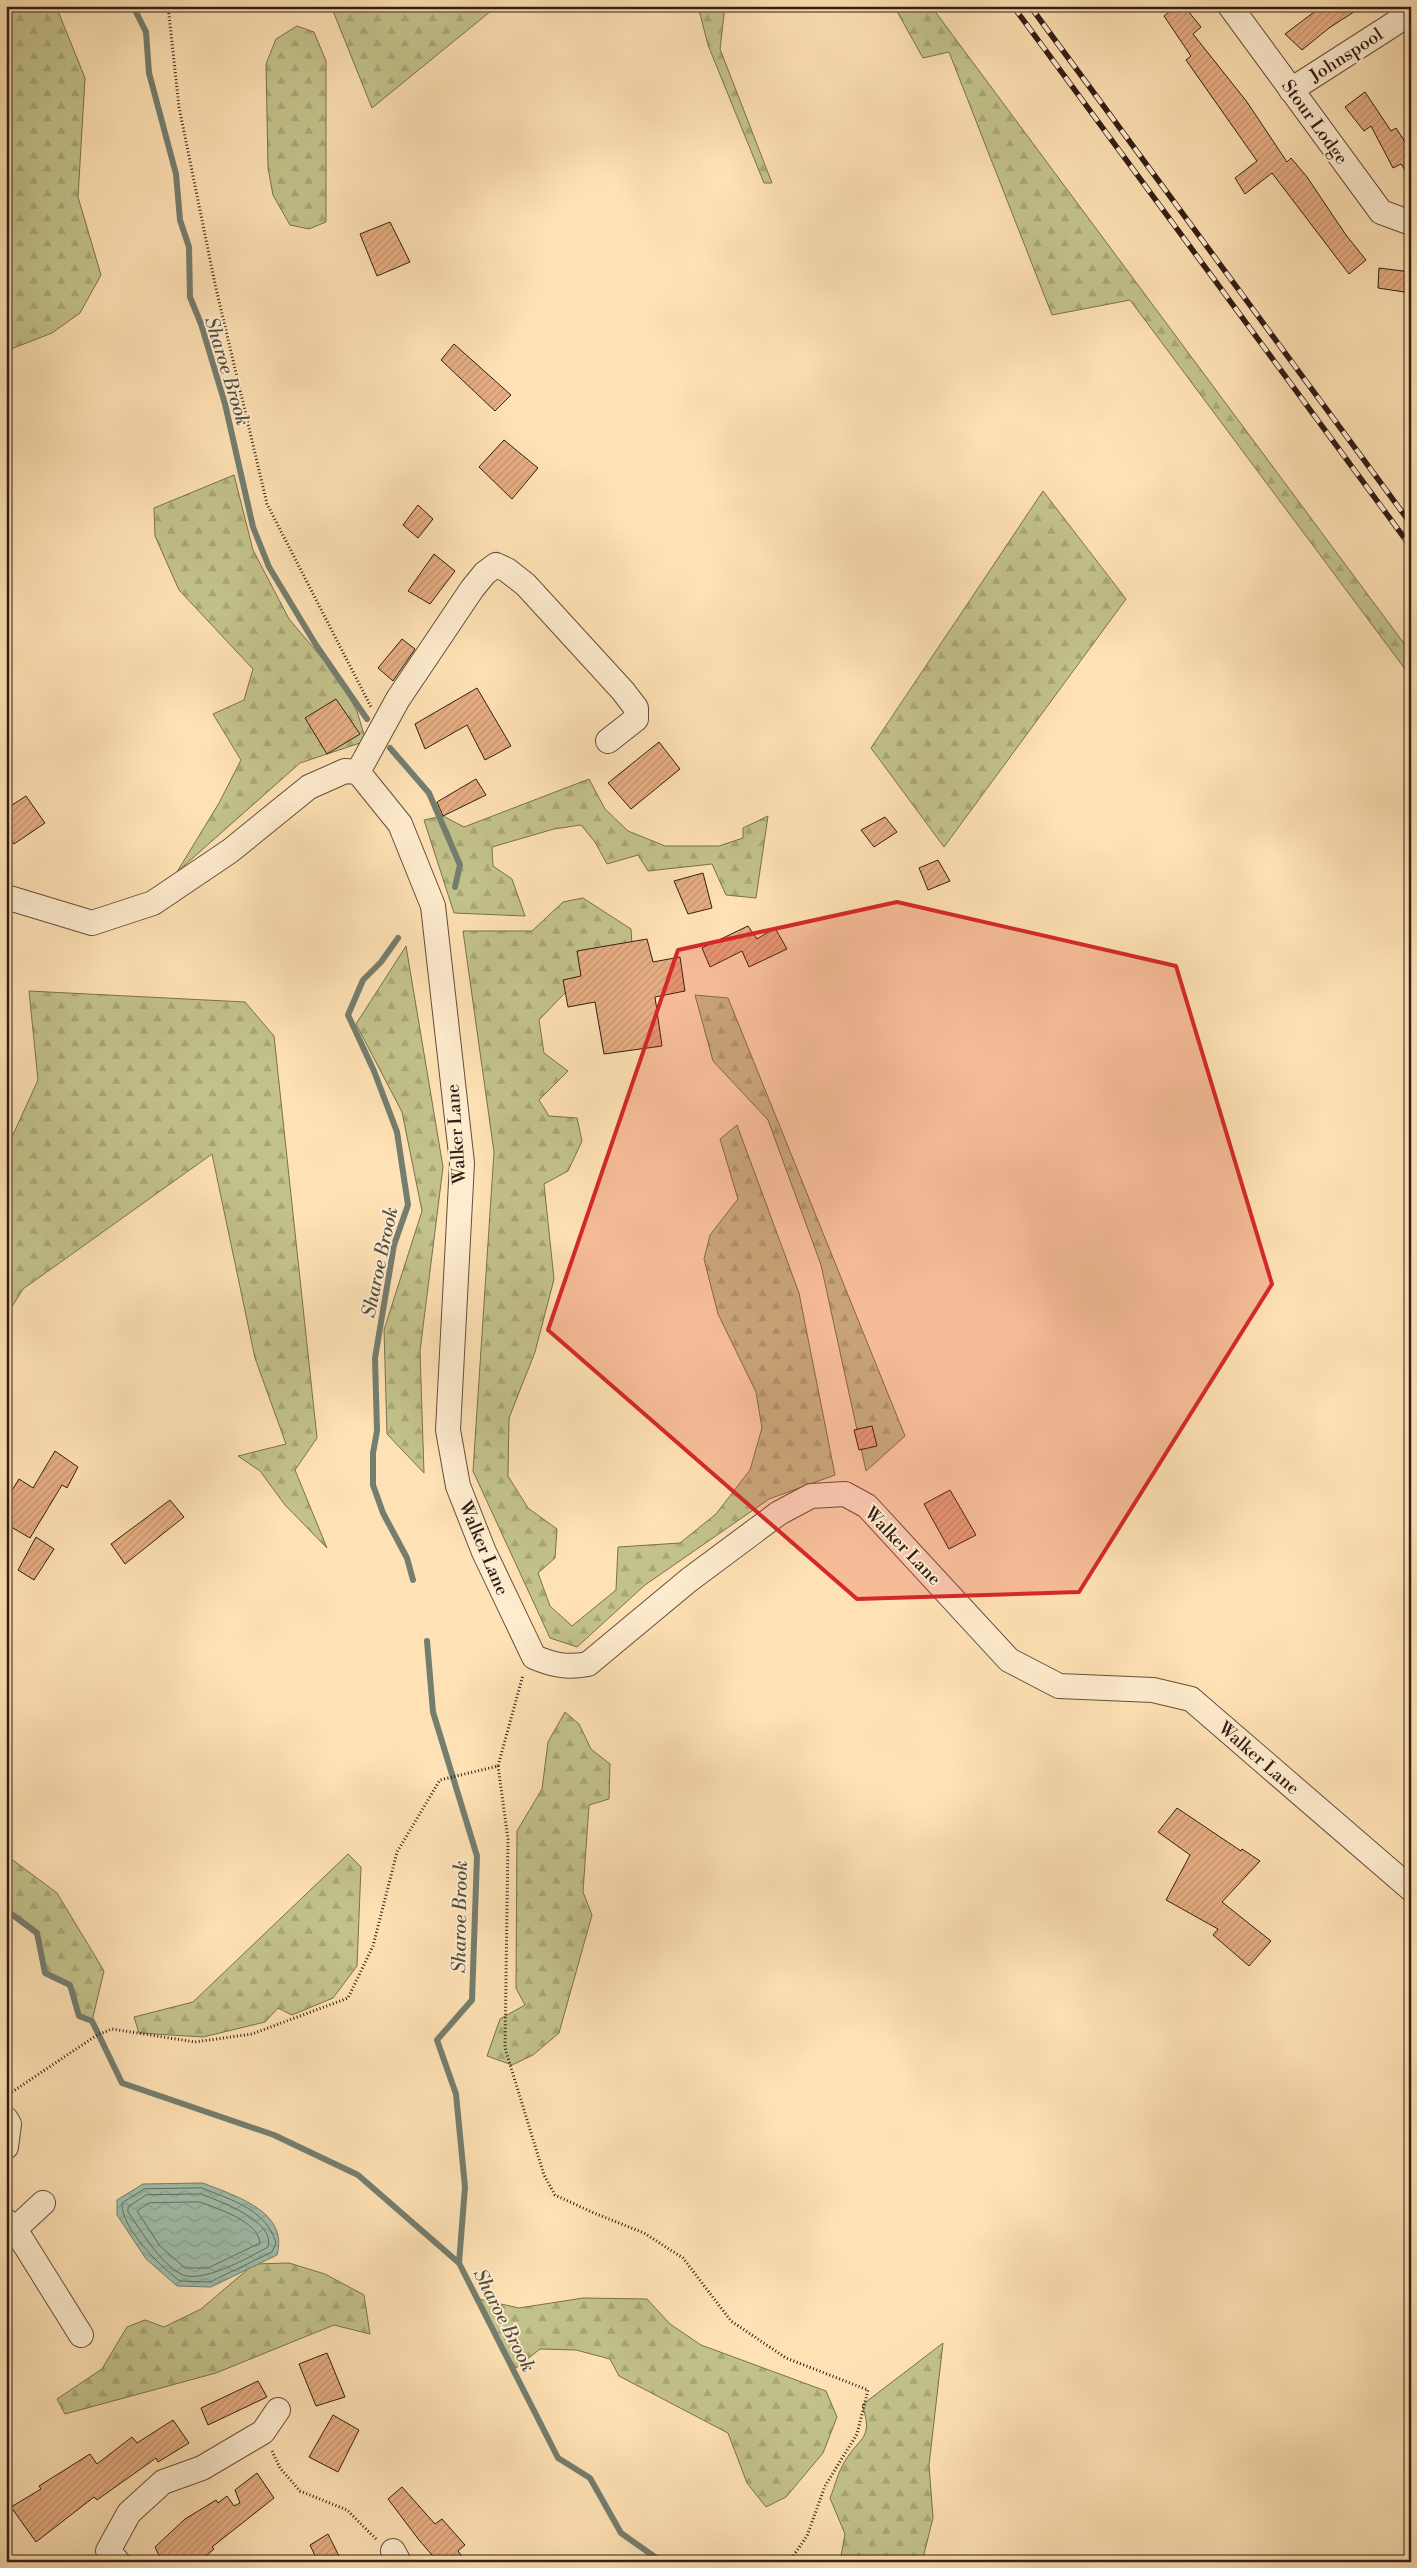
<svg xmlns="http://www.w3.org/2000/svg" width="1417" height="2568" viewBox="0 0 1417 2568" font-family="'Libre Bodoni',serif">
  <style>
    .forest { fill: url(#forest-firs); stroke: #7a7050 }
    .water { fill: url(#water-waves); stroke: #747e6f }
    .lines { fill: none; stroke-linecap: round; stroke-linejoin: round }
    .shore { stroke: #696e60; stroke-width: 1 }
    .stream { stroke: #747e6f; stroke-width: 6 }
    .building { fill: url(#building-hatch); stroke: #321d16 }
    .minor-casing { stroke: #654e3e; stroke-width: 26 }
    .path { stroke: #321d16; stroke-width: 3; stroke-dasharray: 1 2.5; stroke-linecap: butt }
    .minor { stroke: #feecce; stroke-width: 24 }
    .rail-casing { stroke: #321d16; stroke-width: 5.5 }
    .rail { stroke: #feecce; stroke-width: 4; stroke-dasharray: 11; stroke-linecap: butt }
    .marked { fill: #d62828; fill-opacity: 0.2; stroke: #d62828; stroke-width: 4; stroke-linejoin: round }
    .labels { text-anchor: middle; stroke-width: 4; stroke-linejoin: round; paint-order: stroke }
    .street-label { font-size: 18px; fill: #321d16; stroke: #feecce }
    .water-label { font-size: 19px; font-style: italic; fill: #534d43; stroke: #feecce }
  </style>
  <defs>
    <pattern id="forest-firs" width="22" height="20" patternUnits="userSpaceOnUse" patternTransform="scale(1.25)"><rect width="22" height="20" fill="#c3c28b"/><path d="M5 1l3.5 6h-7zM16 11l3.5 6h-7z" fill="#a8a677"/></pattern>
    <pattern id="water-waves" width="16" height="10" patternUnits="userSpaceOnUse" patternTransform="scale(1.25)"><rect width="16" height="10" fill="#a0beab"/><path d="M0 5q4-4 8 0t8 0" fill="none" stroke="#8aa392"/></pattern>
    <pattern id="building-hatch" width="6" height="6" patternUnits="userSpaceOnUse" patternTransform="scale(1.25)"><rect width="6" height="6" fill="#e7ae83"/><path d="M-1 1l2-2M0 6l6-6M5 7l2-2" fill="none" stroke="#c79570"/></pattern>
  </defs>
  <rect width="100%" height="100%" fill="#fee1b4"/>
  <filter id="stains"><feTurbulence type="fractalNoise" baseFrequency=".004" numOctaves="4"/><feColorMatrix values="0 0 0 0 .2 0 0 0 0 .09 0 0 0 0 .02 0 0 0 .5 -.17"/></filter>
  <radialGradient id="worn" r=".72"><stop offset=".6" stop-color="#630" stop-opacity="0"/><stop offset="1" stop-color="#630" stop-opacity=".3"/></radialGradient>
  <!-- forest -->
  <g class="forest">
    <path d="M 6,6 L 56,6 L 85,78 L 78,197 L 101,275 L 80,313 L 52,333 L 11,349 L 6,341 Z"/>
    <path d="M 331,6 L 497,6 L 372,108 Z"/>
    <path d="M 698,6 L 725,6 L 720,49 L 772,183 L 764,183 L 708,45 Z"/>
    <path d="M 894,6 L 931,6 L 1411,653 L 1411,677 L 1130,300 L 1052,315 L 949,52 L 923,58 Z"/>
    <path d="M 297,26 L 314,32 L 326,61 L 326,222 L 309,229 L 290,225 L 273,195 L 268,168 L 266,64 L 276,39 Z"/>
    <path d="M 234,475 L 253,550 L 289,619 L 338,677 L 357,711 L 366,741 L 300,763 L 177,872 L 219,803 L 241,760 L 213,714 L 244,700 L 253,669 L 179,590 L 155,536 L 154,508 Z"/>
    <path d="M 1043,491 L 1126,599 L 944,847 L 871,748 Z"/>
    <path d="M 589,779 L 605,809 L 628,831 L 665,846 L 719,846 L 743,838 L 743,828 L 768,816 L 756,898 L 726,895 L 712,864 L 648,871 L 638,855 L 607,864 L 595,842 L 581,825 L 554,829 L 492,847 L 493,866 L 512,879 L 525,916 L 454,913 L 424,820 L 443,816 L 464,827 Z"/>
    <path d="M 583,898 L 631,929 L 632,945 L 583,950 L 586,971 L 539,1020 L 544,1053 L 568,1071 L 539,1100 L 549,1116 L 577,1118 L 582,1141 L 568,1171 L 544,1184 L 554,1279 L 535,1352 L 509,1418 L 508,1476 L 528,1508 L 557,1529 L 555,1558 L 538,1573 L 550,1606 L 572,1626 L 616,1590 L 618,1547 L 680,1543 L 716,1514 L 750,1470 L 762,1428 L 756,1392 L 718,1314 L 704,1259 L 710,1235 L 738,1199 L 720,1139 L 737,1125 L 799,1293 L 835,1475 L 769,1499 L 645,1585 L 577,1647 L 550,1638 L 473,1471 L 494,1152 L 463,931 L 532,931 L 563,902 Z"/>
    <path d="M 406,946 L 443,1167 L 420,1351 L 424,1473 L 387,1434 L 384,1330 L 422,1211 L 402,1112 L 356,1024 Z"/>
    <path d="M 29,991 L 245,1002 L 274,1036 L 317,1438 L 295,1470 L 327,1548 L 285,1505 L 260,1471 L 238,1456 L 286,1444 L 255,1358 L 212,1154 L 23,1289 L 6,1316 L 6,1150 L 38,1080 Z"/>
    <path d="M 695,995 L 728,998 L 905,1436 L 866,1471 L 821,1265 L 768,1120 L 713,1061 Z"/>
    <path d="M 565,1712 L 579,1724 L 591,1749 L 610,1764 L 609,1799 L 589,1805 L 583,1892 L 592,1915 L 559,2033 L 533,2055 L 512,2065 L 487,2056 L 500,2019 L 525,2005 L 516,1988 L 517,1831 L 542,1789 L 548,1742 Z"/>
    <path d="M 348,1854 L 361,1867 L 357,1966 L 333,1998 L 292,2015 L 278,2008 L 265,2022 L 203,2037 L 139,2033 L 134,2017 L 193,2002 Z"/>
    <path d="M 6,1855 L 57,1893 L 104,1971 L 92,2021 L 79,2016 L 69,1985 L 45,1973 L 37,1933 L 6,1910 Z"/>
    <path d="M 289,2263 L 325,2274 L 364,2295 L 370,2334 L 334,2325 L 216,2373 L 65,2414 L 57,2399 L 102,2369 L 127,2327 L 145,2320 L 164,2327 L 201,2309 L 254,2264 Z"/>
    <path d="M 474,2298 L 519,2308 L 583,2298 L 647,2299 L 670,2324 L 701,2345 L 826,2391 L 837,2417 L 823,2453 L 786,2497 L 766,2507 L 747,2483 L 728,2433 L 619,2376 L 610,2359 L 576,2350 L 540,2349 L 516,2368 Z"/>
    <path d="M 943,2343 L 929,2465 L 933,2518 L 922,2562 L 840,2562 L 845,2534 L 830,2498 C 835,2486 838,2472 845,2461 C 860,2436 874,2439 862,2405 Z"/>
  </g>
  <!-- water -->
  <path class="water" d="M 203,2183 C 235,2196 289,2211 277,2255 L 211,2287 L 177,2286 L 146,2259 L 117,2215 L 117,2200 L 143,2184 Z"/>
  <g class="lines">
    <!-- shore -->
    <g class="shore">
      <path d="M 202,2188 C 231,2200 266,2209 276,2243 L 272,2252 L 210,2282 L 180,2281 C 161,2267 121,2229 122,2203 L 144,2189 Z"/>
      <path d="M 201,2194 C 219,2201 276,2221 268,2247 C 250,2257 200,2285 181,2274 C 159,2262 142,2232 128,2212 L 128,2207 L 146,2195 Z"/>
      <path d="M 200,2202 C 218,2209 258,2221 260,2243 L 208,2268 L 185,2268 L 160,2246 L 137,2211 L 149,2203 Z"/>
    </g>
    <!-- stream -->
    <g class="stream">
      <path d="M 133,6 L 146,32 L 149,73 L 176,174 L 180,220 L 189,247 L 190,297 L 201,324 L 225,404 L 253,527 L 269,567 L 316,645 L 367,719"/>
      <path d="M 390,748 L 429,793 L 460,865 L 455,887"/>
      <path d="M 398,938 L 381,962 L 363,980 L 348,1015 L 374,1071 L 397,1132 L 408,1205 L 394,1245 L 375,1358 L 377,1431 L 373,1453 L 373,1485 L 383,1513 L 407,1558 L 413,1580"/>
      <path d="M 427,1641 L 433,1712 L 477,1856 L 472,2000 L 437,2040 L 456,2094 L 465,2187 L 459,2263 L 558,2458 L 590,2478 L 621,2533 L 662,2562"/>
      <path d="M 6,1910 L 37,1933 L 45,1973 L 70,1985 L 79,2016 L 92,2021 L 122,2083 L 274,2135 L 358,2175 L 459,2263"/>
    </g>
  </g>
  <!-- building -->
  <g class="building">
    <path d="M 1177,6 L 1184,6 L 1201,27 L 1193,34 L 1247,102 L 1287,162 L 1291,158 L 1307,177 L 1346,235 L 1366,260 L 1349,274 L 1272,173 L 1245,194 L 1235,178 L 1257,161 L 1186,60 L 1191,56 L 1164,16 Z"/>
    <path d="M 1322,6 L 1363,6 L 1329,28 L 1302,50 L 1285,34 Z"/>
    <path d="M 1365,92 L 1391,131 L 1396,128 L 1411,151 L 1411,179 L 1401,164 L 1393,168 L 1371,126 L 1364,131 L 1345,107 Z"/>
    <path d="M 390,222 L 410,262 L 377,276 L 360,234 Z"/>
    <path d="M 1379,268 L 1411,272 L 1411,293 L 1378,288 Z"/>
    <path d="M 454,344 L 511,395 L 495,411 L 441,360 Z"/>
    <path d="M 504,440 L 538,468 L 512,499 L 479,467 Z"/>
    <path d="M 418,505 L 433,519 L 418,538 L 403,525 Z"/>
    <path d="M 434,554 L 455,571 L 430,604 L 408,591 Z"/>
    <path d="M 402,639 L 415,649 L 393,681 L 378,668 Z"/>
    <path d="M 477,688 L 511,746 L 485,760 L 467,725 L 425,749 L 415,724 Z"/>
    <path d="M 336,699 L 360,734 L 327,754 L 305,718 Z"/>
    <path d="M 659,742 L 680,769 L 631,809 L 608,783 Z"/>
    <path d="M 476,779 L 486,795 L 443,816 L 437,802 Z"/>
    <path d="M 26,796 L 45,823 L 14,844 L 6,833 L 6,809 Z"/>
    <path d="M 885,817 L 897,832 L 874,847 L 861,830 Z"/>
    <path d="M 938,860 L 950,881 L 928,890 L 919,868 Z"/>
    <path d="M 703,873 L 712,908 L 688,914 L 674,881 Z"/>
    <path d="M 748,926 L 757,939 L 775,928 L 787,949 L 749,967 L 742,951 L 710,967 L 702,948 Z"/>
    <path d="M 647,939 L 653,962 L 680,957 L 685,991 L 655,997 L 662,1046 L 604,1054 L 595,1002 L 568,1007 L 563,980 L 581,976 L 577,951 Z"/>
    <path d="M 872,1426 L 877,1446 L 859,1450 L 854,1430 Z"/>
    <path d="M 55,1451 L 78,1467 L 67,1488 L 62,1485 L 30,1538 L 6,1524 L 6,1500 L 19,1479 L 33,1488 Z"/>
    <path d="M 950,1490 L 976,1535 L 949,1549 L 924,1504 Z"/>
    <path d="M 170,1500 L 184,1517 L 125,1564 L 111,1544 Z"/>
    <path d="M 36,1537 L 54,1549 L 34,1580 L 18,1570 Z"/>
    <path d="M 1177,1808 L 1241,1851 L 1242,1849 L 1260,1861 L 1222,1902 L 1271,1941 L 1249,1966 L 1213,1935 L 1218,1929 L 1166,1900 L 1190,1855 L 1158,1832 Z"/>
    <path d="M 327,2353 L 345,2397 L 316,2406 L 299,2364 Z"/>
    <path d="M 258,2381 L 267,2397 L 208,2425 L 201,2408 Z"/>
    <path d="M 333,2415 L 359,2430 L 338,2472 L 309,2457 Z"/>
    <path d="M 173,2420 L 189,2443 L 158,2462 L 156,2458 L 97,2500 L 94,2497 L 36,2542 L 11,2507 L 41,2489 L 39,2486 L 90,2454 L 97,2464 L 132,2437 L 137,2443 Z"/>
    <path d="M 257,2473 L 274,2498 L 212,2547 L 214,2549 L 199,2562 L 162,2562 L 155,2547 L 185,2519 L 216,2500 L 218,2503 L 227,2496 L 234,2506 L 240,2503 L 235,2490 Z"/>
    <path d="M 402,2487 L 435,2524 L 442,2519 L 465,2545 L 458,2551 L 466,2562 L 438,2562 L 419,2540 L 388,2499 Z"/>
    <path d="M 328,2534 L 342,2562 L 318,2562 L 310,2545 Z"/>
  </g>
  <g class="lines">
    <defs>
      <g id="minor">
        <path d="M 1230,6 L 1381,212 L 1411,223"/>
        <path d="M 1291,90 L 1400,20"/>
        <path d="M 358,772 L 398,699 L 472,589 L 485,573 L 496,565 L 507,570 L 526,585 L 623,691 L 636,708 L 636,719 L 608,741"/>
        <path d="M 6,897 L 92,923 L 153,903 L 230,851 L 309,787 L 345,771 L 358,772 L 400,824 L 433,906 L 462,1163 L 448,1430 L 458,1486 L 484,1552 L 534,1657 C 553,1665 567,1668 588,1664 L 689,1580 L 779,1513 L 811,1496 L 845,1494 L 867,1506 L 1009,1660 L 1059,1686 L 1153,1690 L 1191,1699 L 1411,1889"/>
        <path d="M 6,2119 L 9,2124 L 6,2147"/>
        <path d="M 6,2221 L 15,2229 L 81,2335"/>
        <path d="M 15,2229 L 43,2203"/>
        <path d="M 393,2551 L 399,2562"/>
        <path d="M 118,2562 L 108,2551 L 129,2513 L 163,2482 L 202,2468 L 263,2432 L 278,2410"/>
      </g>
    </defs>
    <!-- minor casing -->
    <use href="#minor" class="minor-casing"/>
    <!-- path -->
    <g class="path">
      <path d="M 168,6 L 179,107 L 215,284 L 267,504 L 371,707"/>
      <path d="M 498,1766 L 508,1839 L 505,2048 L 544,2175 L 555,2195 L 594,2213 L 644,2233 L 683,2258 L 731,2321 L 786,2358 L 868,2390 L 857,2434 L 825,2486 L 807,2536 L 789,2562"/>
      <path d="M 6,2096 L 97,2035 L 112,2029 L 195,2042 L 252,2034 L 348,1998 L 373,1946 L 397,1852 L 440,1780 L 498,1766 L 523,1675"/>
      <path d="M 272,2451 L 280,2468 L 300,2491 L 347,2510 L 376,2539"/>
    </g>
    <!-- minor -->
    <use href="#minor" class="minor"/>
    <defs>
      <g id="rail">
        <path d="M 1013,6 L 1411,547"/>
        <path d="M 1030,6 L 1411,524"/>
      </g>
    </defs>
    <!-- rail casing -->
    <use href="#rail" class="rail-casing"/>
    <!-- rail -->
    <use href="#rail" class="rail"/>
  </g>
  <!-- marked area -->
  <path class="marked" d="M 897,902 L 1176,966 L 1272,1284 L 1079,1592 L 857,1599 L 548,1330 L 678,950 Z"/>
  <g class="labels">
    <!-- street labels -->
    <g class="street-label">
      <text transform="translate(1346 55) rotate(-33)" y="6">Johnspool</text>
      <text transform="translate(1315 122) rotate(54)" y="6">Stour Lodge</text>
      <text transform="translate(456 1134) rotate(-94)" y="6">Walker Lane</text>
      <text transform="translate(903 1546) rotate(46)" y="6">Walker Lane</text>
      <text transform="translate(484 1548) rotate(67)" y="6">Walker Lane</text>
      <text transform="translate(1259 1758) rotate(41)" y="6">Walker Lane</text>
    </g>
    <!-- water labels -->
    <g class="water-label">
      <text transform="translate(228 371) rotate(73)" y="7">Sharoe Brook</text>
      <text transform="translate(379 1262) rotate(-78)" y="7">Sharoe Brook</text>
      <text transform="translate(459 1917) rotate(-89)" y="7">Sharoe Brook</text>
      <text transform="translate(505 2320) rotate(63)" y="7">Sharoe Brook</text>
    </g>
  </g>
  <!-- margin -->
  <rect width="1417" height="2568" fill="none" stroke="#fee1b4" stroke-width="25"/>
  <rect x="8" y="8" width="1402" height="2553" fill="none" stroke="#321d16" stroke-width="2.5"/>
  <rect x="12" y="12" width="1392" height="2543" fill="none" stroke="#321d16"/>
  <rect width="100%" height="100%" filter="url(#stains)"/>
  <rect width="100%" height="100%" fill="url(#worn)"/>
</svg>
